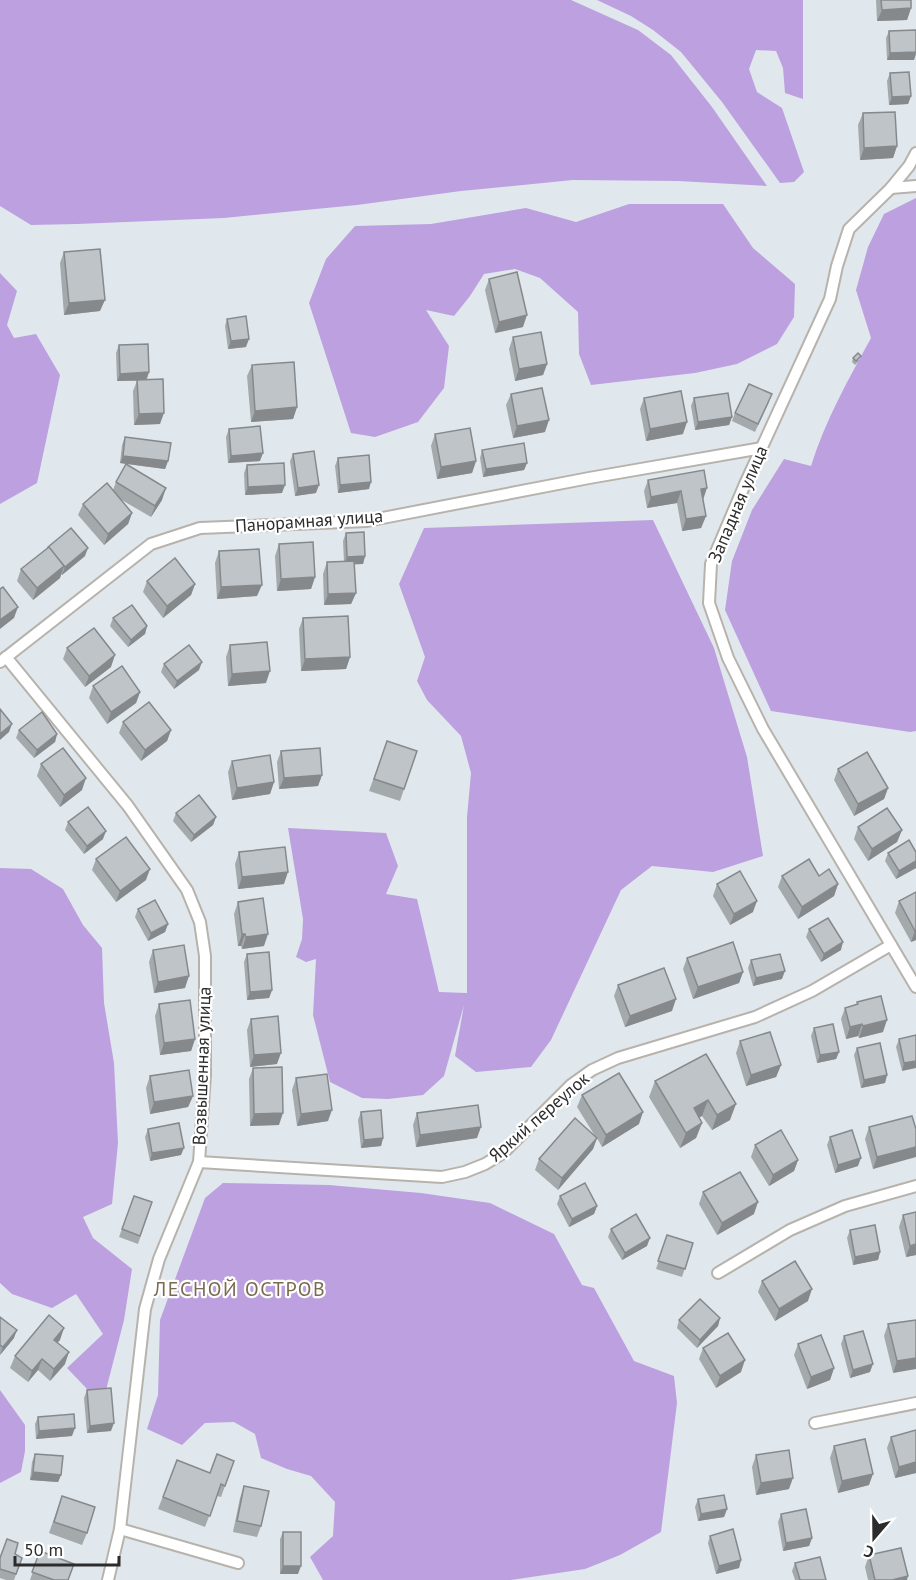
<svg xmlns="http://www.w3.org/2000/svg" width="916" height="1580" viewBox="0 0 916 1580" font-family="'PT Sans',sans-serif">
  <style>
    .green { fill: #bda0df }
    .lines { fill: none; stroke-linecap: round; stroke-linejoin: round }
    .street-casing { stroke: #b7b3ac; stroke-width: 14 }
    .street { stroke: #fff; stroke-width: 10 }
    .wall { fill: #a4a9ac }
    .shaded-wall { fill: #86898c }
    .building { fill: #bfc4c8; stroke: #86898c; stroke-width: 1.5 }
    .labels { text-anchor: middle; stroke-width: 4.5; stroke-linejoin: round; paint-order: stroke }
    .street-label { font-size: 18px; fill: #2c2c2c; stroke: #fff }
    .neighbourhood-label { font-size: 20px; letter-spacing: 1.5px; fill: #7a6a4f; stroke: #fff }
  </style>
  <rect width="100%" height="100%" fill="#e0e8ed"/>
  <!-- green -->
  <g class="green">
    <path d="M 0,0 L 571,0 L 638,30 L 671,55 L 712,107 L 767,186 L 678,181 L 573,180 L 461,191 L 357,205 L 224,218 L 77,224 L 31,225 L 0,206 Z"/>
    <path d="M 597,0 L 803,0 L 803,99 L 785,93 L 783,68 L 776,51 L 756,50 L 749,69 L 757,92 L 782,108 L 804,172 L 794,182 L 780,183 L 722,102 L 681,52 L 653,30 L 631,16 Z"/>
    <path d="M 916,198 L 916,731 L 910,732 L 771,711 L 725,610 L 732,561 L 752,510 L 784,459 L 811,466 C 825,421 848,380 871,338 L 856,290 L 868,247 L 884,214 Z"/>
    <path d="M 629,204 L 723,204 L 753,248 L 795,284 L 794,317 L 777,344 L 737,364 L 695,373 L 591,385 L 579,354 L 578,312 L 540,278 L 515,269 L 484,274 L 470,296 L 454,316 L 426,310 L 449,346 L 444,388 L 418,422 L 375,437 L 351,433 L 309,303 L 326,259 L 355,226 L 431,224 L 526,208 L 576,222 Z"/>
    <path d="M 0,273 L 17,291 L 7,325 L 14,338 L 36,334 L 60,375 L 37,483 L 0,504 Z"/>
    <path d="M 653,520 L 714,648 L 747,757 L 763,856 L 713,872 L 652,866 L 621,890 L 551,1040 L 531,1067 L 476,1072 L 455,1056 L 464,1005 L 444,1076 L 423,1095 L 388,1099 L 362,1098 L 330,1082 L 313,1015 L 316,959 L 306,962 L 296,957 L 302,939 L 303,919 L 288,828 L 386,833 L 398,866 L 386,894 L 417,899 L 439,992 L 467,993 L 467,817 L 471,773 L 461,736 L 427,700 L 417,681 L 425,657 L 399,584 L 424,528 Z"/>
    <path d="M 0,868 L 31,869 L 63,889 L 83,925 L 102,948 L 104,1003 L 114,1063 L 118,1143 L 112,1204 L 83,1217 L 93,1238 L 132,1269 L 124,1320 L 106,1390 L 89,1391 L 67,1368 L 103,1334 L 76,1294 L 52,1308 L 12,1294 L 0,1283 Z"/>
    <path d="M 223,1183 L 329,1185 L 421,1193 L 490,1203 L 554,1234 L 582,1285 L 594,1288 L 634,1361 L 674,1376 L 677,1403 L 661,1532 L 620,1555 L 585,1569 L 511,1580 L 323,1580 L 310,1557 L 333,1536 L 335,1502 L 311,1476 L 287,1469 L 261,1458 L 255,1434 L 234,1422 L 205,1423 L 182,1445 L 147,1429 L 158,1395 L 160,1320 L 205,1198 Z"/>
    <path d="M 0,1390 L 25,1425 L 25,1451 L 21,1472 L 0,1483 Z"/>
  </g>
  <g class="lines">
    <defs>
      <g id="street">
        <path d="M 916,153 L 909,166 L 891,188 L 849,229 L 837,266 L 830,299 L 745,484 L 711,564 L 709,603 L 728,658 L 763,729 L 916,987"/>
        <path d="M 891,188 L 916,186"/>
        <path d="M 6,657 L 128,806 L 187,890 L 200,922 L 205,956 L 205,1075 L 199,1162 L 159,1259 L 145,1309 L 120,1529 L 108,1580"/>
        <path d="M 0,662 L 151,544 L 200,528 L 367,521 L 589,478 L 762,448"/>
        <path d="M 199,1162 L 442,1177 L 465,1172 L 485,1164 L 503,1153 L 571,1085 L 592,1070 L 618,1058 L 755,1017 L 812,991 L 891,945"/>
        <path d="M 718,1273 L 790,1230 L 845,1206 L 916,1186"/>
        <path d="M 815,1423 L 916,1403"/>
        <path d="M 120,1529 L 238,1563"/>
      </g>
    </defs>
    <!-- street casing -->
    <use href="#street" class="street-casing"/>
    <!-- street -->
    <use href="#street" class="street"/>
  </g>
  <!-- wall -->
  <g class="wall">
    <path d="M 876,0 L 911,0 L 911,8 L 907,20 L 877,21 Z"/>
    <path d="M 916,30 L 916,55 L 914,60 L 887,60 L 886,38 L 889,31 Z"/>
    <path d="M 890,73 L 911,96 L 908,104 L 889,105 L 887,81 Z"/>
    <path d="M 863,113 L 897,146 L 893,158 L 860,160 L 858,125 Z"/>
    <path d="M 64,252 L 100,311 L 64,315 L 60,263 Z"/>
    <path d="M 489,279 L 523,327 L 495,333 L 485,290 Z"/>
    <path d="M 227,319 L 246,347 L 228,349 L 225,326 Z"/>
    <path d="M 513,337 L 547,364 L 543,375 L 515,381 L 509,349 Z"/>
    <path d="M 119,345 L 149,372 L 147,379 L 160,424 L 134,425 L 133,391 L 137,381 L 117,381 L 116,353 Z"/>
    <path d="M 853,358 L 860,360 L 855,365 L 852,362 Z"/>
    <path d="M 252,365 L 297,407 L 293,419 L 251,422 L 247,376 Z"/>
    <path d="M 511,394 L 545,432 L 513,438 L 506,405 Z"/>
    <path d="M 644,398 L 683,434 L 646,441 L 640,409 Z"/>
    <path d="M 694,398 L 732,417 L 729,425 L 695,430 L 691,406 Z"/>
    <path d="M 769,402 L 755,432 L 732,421 L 735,413 Z"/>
    <path d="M 229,429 L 260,461 L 228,463 L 226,437 Z"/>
    <path d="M 435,434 L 476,461 L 472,473 L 437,479 L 431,446 Z"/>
    <path d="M 125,437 L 168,461 L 165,469 L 127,464 L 162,500 L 151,517 L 120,499 L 132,513 L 128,524 L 104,545 L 78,515 L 83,504 L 113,490 L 116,482 L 126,464 L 120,463 L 122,445 Z"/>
    <path d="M 482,450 L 527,463 L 524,470 L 483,477 L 480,458 Z"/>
    <path d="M 293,454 L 316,493 L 295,496 L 290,461 Z"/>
    <path d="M 338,458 L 369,489 L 338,493 L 335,466 Z"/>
    <path d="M 247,465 L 282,493 L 245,495 L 244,473 Z"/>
    <path d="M 648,480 L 703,500 L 706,516 L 701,528 L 682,531 L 677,503 L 647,508 L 644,491 Z"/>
    <path d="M 346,533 L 365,556 L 363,564 L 354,564 L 356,593 L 351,604 L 324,605 L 323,574 L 327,562 L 344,562 L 343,541 Z"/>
    <path d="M 279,544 L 315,577 L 311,589 L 277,591 L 275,556 Z"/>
    <path d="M 219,551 L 257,596 L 217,599 L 215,563 Z"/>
    <path d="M 85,556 L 62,575 L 61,574 L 60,578 L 33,600 L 17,581 L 21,569 Z"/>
    <path d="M 147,581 L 195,584 L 191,595 L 163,618 L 143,592 Z"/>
    <path d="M 113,618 L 147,626 L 145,634 L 128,647 L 110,626 Z"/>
    <path d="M 303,618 L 350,657 L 346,669 L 301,671 L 299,629 Z"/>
    <path d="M 230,645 L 266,683 L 228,686 L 226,657 Z"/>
    <path d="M 67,648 L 111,667 L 85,687 L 63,659 Z"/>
    <path d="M 164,664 L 199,670 L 174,689 L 161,672 Z"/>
    <path d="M 93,686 L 140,692 L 136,703 L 107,724 L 89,698 Z"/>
    <path d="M 123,722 L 171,730 L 167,741 L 141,761 L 119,733 Z"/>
    <path d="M 19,730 L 57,734 L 55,742 L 34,758 L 16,738 Z"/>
    <path d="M 387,741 L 417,751 L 400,801 L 369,791 Z"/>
    <path d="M 281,751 L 322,775 L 318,786 L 279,789 L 277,762 Z"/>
    <path d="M 232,761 L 274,782 L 270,794 L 232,800 L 228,772 Z"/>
    <path d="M 41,764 L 82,790 L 60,807 L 37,776 Z"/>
    <path d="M 838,769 L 888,788 L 884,799 L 854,816 L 834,780 Z"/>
    <path d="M 176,813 L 216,817 L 213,825 L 191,842 L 173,821 Z"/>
    <path d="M 68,822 L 103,839 L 84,854 L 65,830 Z"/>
    <path d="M 858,827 L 902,830 L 897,842 L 868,861 L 854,839 Z"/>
    <path d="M 239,852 L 284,884 L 238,889 L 235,864 Z"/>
    <path d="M 916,852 L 916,868 L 896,879 L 885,861 L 888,853 Z"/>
    <path d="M 96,859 L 146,880 L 116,902 L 92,870 Z"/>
    <path d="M 782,876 L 819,876 L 838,884 L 834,896 L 798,919 L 778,887 Z"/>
    <path d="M 717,884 L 753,912 L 730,925 L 713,896 Z"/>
    <path d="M 916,892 L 916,940 L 911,942 L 895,913 L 899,901 Z"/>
    <path d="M 238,902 L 264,946 L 242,949 L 241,946 L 238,946 L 234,914 Z"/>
    <path d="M 138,909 L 168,924 L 165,932 L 148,941 L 135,917 Z"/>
    <path d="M 809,929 L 841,950 L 821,962 L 806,937 Z"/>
    <path d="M 153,950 L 185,988 L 154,993 L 149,962 Z"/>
    <path d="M 247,954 L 272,990 L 269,998 L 247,1000 L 244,962 Z"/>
    <path d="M 687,958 L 743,972 L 739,983 L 693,999 L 683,969 Z"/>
    <path d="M 751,960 L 782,979 L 753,986 L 748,968 Z"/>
    <path d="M 618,985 L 672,1011 L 625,1027 L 614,996 Z"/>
    <path d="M 857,1002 L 883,1032 L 859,1038 L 858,1036 L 846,1039 L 841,1019 L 845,1008 L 856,1005 Z"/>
    <path d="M 159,1004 L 195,1039 L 191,1051 L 160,1055 L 155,1016 Z"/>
    <path d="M 251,1019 L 277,1064 L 250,1067 L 247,1030 Z"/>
    <path d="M 814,1028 L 839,1052 L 836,1059 L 817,1063 L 811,1036 Z"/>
    <path d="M 916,1035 L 902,1071 L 896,1047 L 899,1039 Z"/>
    <path d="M 740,1041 L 781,1065 L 776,1077 L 746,1086 L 736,1053 Z"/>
    <path d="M 857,1048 L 887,1075 L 885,1083 L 861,1088 L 854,1055 Z"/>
    <path d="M 706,1054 L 730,1120 L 712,1130 L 702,1116 L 699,1117 L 702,1123 L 696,1138 L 680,1148 L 649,1097 L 655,1081 Z"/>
    <path d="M 253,1068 L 279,1125 L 250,1126 L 249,1079 Z"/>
    <path d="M 150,1076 L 193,1096 L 188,1107 L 150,1114 L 146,1088 Z"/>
    <path d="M 296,1078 L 328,1121 L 297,1126 L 292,1090 Z"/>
    <path d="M 582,1095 L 639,1124 L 602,1147 L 597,1138 L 593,1149 L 558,1190 L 535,1170 L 539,1159 L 595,1136 L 577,1107 Z"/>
    <path d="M 361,1112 L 383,1138 L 381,1146 L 361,1148 L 358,1120 Z"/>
    <path d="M 417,1113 L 477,1138 L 416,1147 L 413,1125 Z"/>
    <path d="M 869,1127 L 916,1129 L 873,1169 L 865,1139 Z"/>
    <path d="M 148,1129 L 181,1155 L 150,1161 L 145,1137 Z"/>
    <path d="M 830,1137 L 858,1166 L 835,1173 L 827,1145 Z"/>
    <path d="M 755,1145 L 798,1160 L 794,1171 L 769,1186 L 751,1157 Z"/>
    <path d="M 703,1192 L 754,1214 L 717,1235 L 699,1204 Z"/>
    <path d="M 134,1196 L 152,1202 L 138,1244 L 119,1237 Z"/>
    <path d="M 560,1196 L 597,1206 L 594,1214 L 569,1227 L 557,1204 Z"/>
    <path d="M 916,1212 L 916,1255 L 906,1257 L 899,1227 L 903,1215 Z"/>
    <path d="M 611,1229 L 647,1246 L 622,1260 L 608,1237 Z"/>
    <path d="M 850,1230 L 880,1252 L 878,1260 L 853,1265 L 847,1238 Z"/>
    <path d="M 667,1235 L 693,1243 L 682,1277 L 656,1269 Z"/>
    <path d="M 762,1281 L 808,1301 L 775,1321 L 758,1292 Z"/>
    <path d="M 0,1317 L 14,1338 L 0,1355 Z"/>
    <path d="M 720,1318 L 718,1326 L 697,1348 L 677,1328 L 679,1320 Z"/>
    <path d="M 916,1320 L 893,1373 L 884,1336 L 888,1324 Z"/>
    <path d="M 844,1336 L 870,1372 L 850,1378 L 841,1344 Z"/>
    <path d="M 60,1340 L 57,1343 L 65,1364 L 50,1381 L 38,1370 L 28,1382 L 10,1368 L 15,1356 Z"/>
    <path d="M 798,1344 L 834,1368 L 830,1380 L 807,1389 L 794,1355 Z"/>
    <path d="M 703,1348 L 741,1372 L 716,1388 L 699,1359 Z"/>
    <path d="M 87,1390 L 111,1431 L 87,1433 L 84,1398 Z"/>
    <path d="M 38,1417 L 72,1436 L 36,1439 L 35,1424 Z"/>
    <path d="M 916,1430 L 916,1473 L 895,1478 L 887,1448 L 891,1437 Z"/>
    <path d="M 834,1446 L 869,1485 L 838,1493 L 830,1458 Z"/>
    <path d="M 35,1454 L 61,1475 L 58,1482 L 30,1480 L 32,1462 Z"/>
    <path d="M 756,1455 L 789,1489 L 756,1495 L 752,1467 Z"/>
    <path d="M 177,1460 L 210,1473 L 234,1461 L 221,1497 L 217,1496 L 205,1527 L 158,1509 Z"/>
    <path d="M 244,1486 L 261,1526 L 257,1537 L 233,1532 L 240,1498 Z"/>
    <path d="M 62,1496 L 87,1533 L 82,1545 L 49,1533 Z"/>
    <path d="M 698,1499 L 727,1509 L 724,1517 L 698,1521 L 695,1507 Z"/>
    <path d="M 781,1514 L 812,1538 L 809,1546 L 783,1551 L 778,1522 Z"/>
    <path d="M 283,1532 L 298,1574 L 280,1574 L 280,1539 Z"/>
    <path d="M 710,1536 L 741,1560 L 739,1568 L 716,1574 L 708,1543 Z"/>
    <path d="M 40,1551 L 68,1580 L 30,1580 Z"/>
    <path d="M 15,1554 L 22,1558 L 14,1580 L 6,1580 L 0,1578 L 0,1558 Z"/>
    <path d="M 869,1555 L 907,1580 L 868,1580 L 865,1567 Z"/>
    <path d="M 795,1563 L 826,1580 L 795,1580 L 792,1571 Z"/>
  </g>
  <!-- shaded-wall -->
  <g class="shaded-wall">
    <path d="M 911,8 L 907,20 L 877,21 L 882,10 Z"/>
    <path d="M 916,52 L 914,60 L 887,60 L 890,53 Z"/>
    <path d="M 911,96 L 908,104 L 889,105 L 892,97 Z"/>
    <path d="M 897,146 L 893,158 L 860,160 L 864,148 Z"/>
    <path d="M 105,300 L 100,311 L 64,315 L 69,303 Z"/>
    <path d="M 527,315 L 523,327 L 495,333 L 499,322 Z"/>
    <path d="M 249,339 L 246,347 L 228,349 L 231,341 Z"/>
    <path d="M 547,364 L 543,375 L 515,381 L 519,369 Z"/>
    <path d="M 149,372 L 146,380 L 117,381 L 120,374 Z"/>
    <path d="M 297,407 L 293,419 L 251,422 L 255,411 Z"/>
    <path d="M 164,413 L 160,424 L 134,425 L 139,414 Z"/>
    <path d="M 732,417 L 729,425 L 695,430 L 698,422 Z"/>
    <path d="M 549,420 L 545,432 L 513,438 L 517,426 Z"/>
    <path d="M 687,422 L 683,434 L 646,441 L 650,429 Z"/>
    <path d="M 263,453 L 260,461 L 228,463 L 231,456 Z"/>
    <path d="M 123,456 L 168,461 L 165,469 L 120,463 Z"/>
    <path d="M 476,461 L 472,473 L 437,479 L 441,467 Z"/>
    <path d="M 527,463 L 524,470 L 483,477 L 486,469 Z"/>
    <path d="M 371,482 L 369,489 L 338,493 L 340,485 Z"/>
    <path d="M 285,485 L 282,493 L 245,495 L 248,487 Z"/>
    <path d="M 319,485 L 316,493 L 295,496 L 298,488 Z"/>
    <path d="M 166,488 L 162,500 L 151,517 L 155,506 Z"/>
    <path d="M 707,488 L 703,500 L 701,489 Z"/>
    <path d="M 681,491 L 677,503 L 647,508 L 651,497 Z"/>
    <path d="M 132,513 L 128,524 L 104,545 L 108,534 Z"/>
    <path d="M 706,516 L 701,528 L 682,531 L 686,519 Z"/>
    <path d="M 88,548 L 85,556 L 62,575 L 65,567 Z"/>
    <path d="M 365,556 L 363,564 L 344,565 L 347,557 Z"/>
    <path d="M 64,566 L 60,578 L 33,600 L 37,588 Z"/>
    <path d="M 315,577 L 311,589 L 277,591 L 281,579 Z"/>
    <path d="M 195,584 L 191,595 L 163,618 L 167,606 Z"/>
    <path d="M 262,585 L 257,596 L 217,599 L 221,587 Z"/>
    <path d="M 356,593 L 351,604 L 324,605 L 328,594 Z"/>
    <path d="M 18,607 L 14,618 L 0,629 L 0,620 Z"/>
    <path d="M 147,626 L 145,634 L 128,647 L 131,640 Z"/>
    <path d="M 115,655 L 111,667 L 85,687 L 89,676 Z"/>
    <path d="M 350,657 L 346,669 L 301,671 L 305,659 Z"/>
    <path d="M 202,662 L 199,670 L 174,689 L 177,681 Z"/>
    <path d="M 270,671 L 266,683 L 228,686 L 232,674 Z"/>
    <path d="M 140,692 L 136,703 L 107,724 L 111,712 Z"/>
    <path d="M 12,724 L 9,732 L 0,740 L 0,734 Z"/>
    <path d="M 171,730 L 167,741 L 141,761 L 145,750 Z"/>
    <path d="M 57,734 L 55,742 L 34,758 L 37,750 Z"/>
    <path d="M 322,775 L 318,786 L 279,789 L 284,778 Z"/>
    <path d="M 86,778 L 82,790 L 60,807 L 64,795 Z"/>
    <path d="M 274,782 L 270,794 L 232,800 L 237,788 Z"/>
    <path d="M 888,788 L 884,799 L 854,816 L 858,804 Z"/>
    <path d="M 216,817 L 213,825 L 191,842 L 194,835 Z"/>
    <path d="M 902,830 L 897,842 L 868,861 L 872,849 Z"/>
    <path d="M 106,831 L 103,839 L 84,854 L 87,846 Z"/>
    <path d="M 916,861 L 916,868 L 896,879 L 899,871 Z"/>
    <path d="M 150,869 L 146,880 L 116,902 L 120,891 Z"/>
    <path d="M 288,872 L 284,884 L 238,889 L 242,877 Z"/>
    <path d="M 838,884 L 834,896 L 798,919 L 802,907 Z"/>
    <path d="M 757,901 L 753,912 L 730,925 L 734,914 Z"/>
    <path d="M 168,924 L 165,932 L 148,941 L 151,933 Z"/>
    <path d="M 916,930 L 916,940 L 911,942 L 915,931 Z"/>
    <path d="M 242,934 L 245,934 L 241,946 L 238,946 Z"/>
    <path d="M 268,934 L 264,946 L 242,949 L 246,937 Z"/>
    <path d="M 843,942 L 841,950 L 821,962 L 824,954 Z"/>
    <path d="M 785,971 L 782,979 L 753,986 L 756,978 Z"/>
    <path d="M 743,972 L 739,983 L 693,999 L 698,987 Z"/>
    <path d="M 189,976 L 185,988 L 154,993 L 158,982 Z"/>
    <path d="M 272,990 L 269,998 L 247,1000 L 250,992 Z"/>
    <path d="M 676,999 L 672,1011 L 625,1027 L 630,1016 Z"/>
    <path d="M 887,1020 L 883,1032 L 859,1038 L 863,1026 Z"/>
    <path d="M 862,1024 L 858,1036 L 846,1039 L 850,1027 Z"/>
    <path d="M 195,1039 L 191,1051 L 160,1055 L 164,1043 Z"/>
    <path d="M 839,1052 L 836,1059 L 817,1063 L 820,1055 Z"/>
    <path d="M 281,1053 L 277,1064 L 250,1067 L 254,1055 Z"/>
    <path d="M 916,1061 L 916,1068 L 902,1071 L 904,1063 Z"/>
    <path d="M 781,1065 L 776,1077 L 746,1086 L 751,1075 Z"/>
    <path d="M 887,1075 L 885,1083 L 861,1088 L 864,1080 Z"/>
    <path d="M 193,1096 L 188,1107 L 150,1114 L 154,1102 Z"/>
    <path d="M 708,1100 L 702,1116 L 689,1123 L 694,1108 Z"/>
    <path d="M 736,1104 L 730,1120 L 712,1130 L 717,1115 Z"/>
    <path d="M 332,1110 L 328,1121 L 297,1126 L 301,1114 Z"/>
    <path d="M 643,1112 L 639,1124 L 602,1147 L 606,1135 Z"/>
    <path d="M 283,1113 L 279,1125 L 250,1126 L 254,1114 Z"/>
    <path d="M 702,1123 L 696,1138 L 680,1148 L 686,1133 Z"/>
    <path d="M 481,1127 L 477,1138 L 416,1147 L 420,1135 Z"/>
    <path d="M 383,1138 L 381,1146 L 361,1148 L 364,1140 Z"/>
    <path d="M 597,1138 L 593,1149 L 558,1190 L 562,1178 Z"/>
    <path d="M 916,1147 L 916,1157 L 873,1169 L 877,1157 Z"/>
    <path d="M 184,1148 L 181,1155 L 150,1161 L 152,1153 Z"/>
    <path d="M 861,1158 L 858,1166 L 835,1173 L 838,1165 Z"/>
    <path d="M 798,1160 L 794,1171 L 769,1186 L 773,1175 Z"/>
    <path d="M 758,1202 L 754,1214 L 717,1235 L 722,1223 Z"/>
    <path d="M 597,1206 L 594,1214 L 569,1227 L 572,1219 Z"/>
    <path d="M 650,1238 L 647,1246 L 622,1260 L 625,1253 Z"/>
    <path d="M 916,1244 L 916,1255 L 906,1257 L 910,1246 Z"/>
    <path d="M 880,1252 L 878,1260 L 853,1265 L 855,1257 Z"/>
    <path d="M 812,1289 L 808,1301 L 775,1321 L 779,1309 Z"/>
    <path d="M 720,1318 L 718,1326 L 697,1348 L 700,1340 Z"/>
    <path d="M 64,1328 L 60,1340 L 50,1351 L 54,1340 Z"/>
    <path d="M 17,1330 L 14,1338 L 0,1355 L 3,1347 Z"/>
    <path d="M 69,1352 L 65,1364 L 50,1381 L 54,1369 Z"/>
    <path d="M 916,1358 L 916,1369 L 893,1373 L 897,1361 Z"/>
    <path d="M 42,1359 L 38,1370 L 28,1382 L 32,1371 Z"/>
    <path d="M 745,1360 L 741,1372 L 716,1388 L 720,1376 Z"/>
    <path d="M 873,1364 L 870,1372 L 850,1378 L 853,1370 Z"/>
    <path d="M 834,1368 L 830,1380 L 807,1389 L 811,1377 Z"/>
    <path d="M 114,1423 L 111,1431 L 87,1433 L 90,1426 Z"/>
    <path d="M 75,1428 L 72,1436 L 36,1439 L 39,1431 Z"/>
    <path d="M 916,1462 L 916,1473 L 895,1478 L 899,1467 Z"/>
    <path d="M 33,1472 L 61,1475 L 58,1482 L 30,1480 Z"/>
    <path d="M 873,1474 L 869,1485 L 838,1493 L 842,1481 Z"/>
    <path d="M 793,1478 L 789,1489 L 756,1495 L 761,1483 Z"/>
    <path d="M 727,1509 L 724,1517 L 698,1521 L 701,1514 Z"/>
    <path d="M 812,1538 L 809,1546 L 783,1551 L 786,1543 Z"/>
    <path d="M 741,1560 L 739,1568 L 716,1574 L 719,1566 Z"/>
    <path d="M 283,1566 L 301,1566 L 298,1574 L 280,1574 Z"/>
    <path d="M 908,1576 L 907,1580 L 892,1580 Z"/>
  </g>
  <!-- building -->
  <g class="building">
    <path d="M 881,0 L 911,0 L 911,8 L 882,10 Z"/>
    <path d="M 916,30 L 916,52 L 890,53 L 889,31 Z"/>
    <path d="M 909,72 L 911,96 L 892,97 L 890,73 Z"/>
    <path d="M 895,112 L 897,146 L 864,148 L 863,113 Z"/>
    <path d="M 100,249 L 105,300 L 69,303 L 64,252 Z"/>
    <path d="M 517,272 L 527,315 L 499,322 L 489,279 Z"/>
    <path d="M 246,316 L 249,339 L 231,341 L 227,319 Z"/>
    <path d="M 541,332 L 547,364 L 519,369 L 513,337 Z"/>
    <path d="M 148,344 L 149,372 L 120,374 L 119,345 Z"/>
    <path d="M 858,353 L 861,356 L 856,361 L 853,358 Z"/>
    <path d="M 294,362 L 297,407 L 255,411 L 252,365 Z"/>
    <path d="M 163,379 L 164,413 L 139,414 L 137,380 Z"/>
    <path d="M 749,384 L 772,394 L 758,424 L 735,413 Z"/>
    <path d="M 542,388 L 549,420 L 517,426 L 511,394 Z"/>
    <path d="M 681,391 L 687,422 L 650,429 L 644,398 Z"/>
    <path d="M 728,393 L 732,417 L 698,422 L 694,398 Z"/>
    <path d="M 260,426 L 263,453 L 231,456 L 229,429 Z"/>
    <path d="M 470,428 L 476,461 L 441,467 L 435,434 Z"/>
    <path d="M 125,437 L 171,443 L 168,461 L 123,456 Z"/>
    <path d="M 524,443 L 527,463 L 486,469 L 482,450 Z"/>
    <path d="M 314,451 L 319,485 L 298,488 L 293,454 Z"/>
    <path d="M 369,455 L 371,482 L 340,485 L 338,458 Z"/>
    <path d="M 284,463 L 285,485 L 248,487 L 247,465 Z"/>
    <path d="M 126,464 L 166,488 L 155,506 L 116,482 Z"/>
    <path d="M 704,470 L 707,488 L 701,489 L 706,516 L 686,519 L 681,491 L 651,497 L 648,480 Z"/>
    <path d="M 107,483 L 132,513 L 108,534 L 83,504 Z"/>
    <path d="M 71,528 L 88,548 L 65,567 L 48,547 Z"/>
    <path d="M 364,532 L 365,556 L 347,557 L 346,533 Z"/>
    <path d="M 313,542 L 315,577 L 281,579 L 279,544 Z"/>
    <path d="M 49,547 L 64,566 L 37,588 L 21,569 Z"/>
    <path d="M 259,549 L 262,585 L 221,587 L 219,551 Z"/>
    <path d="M 175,558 L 195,584 L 167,606 L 147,581 Z"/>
    <path d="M 354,561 L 356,593 L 328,594 L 327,562 Z"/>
    <path d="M 3,587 L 18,607 L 0,620 L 0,589 Z"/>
    <path d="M 132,605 L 147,626 L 131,640 L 113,618 Z"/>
    <path d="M 348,616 L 350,657 L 305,659 L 303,618 Z"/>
    <path d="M 94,628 L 115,655 L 89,676 L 67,648 Z"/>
    <path d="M 267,642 L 270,671 L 232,674 L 230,645 Z"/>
    <path d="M 189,645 L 202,662 L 177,681 L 164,664 Z"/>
    <path d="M 122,666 L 140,692 L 111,712 L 93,686 Z"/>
    <path d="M 149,702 L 171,730 L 145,750 L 123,722 Z"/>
    <path d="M 0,709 L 12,724 L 0,734 Z"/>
    <path d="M 42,712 L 57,734 L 37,750 L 19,730 Z"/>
    <path d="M 387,741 L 417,751 L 404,789 L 374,779 Z"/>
    <path d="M 63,748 L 86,778 L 64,795 L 41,764 Z"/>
    <path d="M 320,748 L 322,775 L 284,778 L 281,751 Z"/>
    <path d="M 867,752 L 888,788 L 858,804 L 838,769 Z"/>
    <path d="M 270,755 L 274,782 L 237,788 L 232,761 Z"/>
    <path d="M 199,795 L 216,817 L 194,835 L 176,813 Z"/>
    <path d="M 88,807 L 106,831 L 87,846 L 68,822 Z"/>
    <path d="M 887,808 L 902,830 L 872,849 L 858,827 Z"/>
    <path d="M 126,837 L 150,869 L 120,891 L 96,859 Z"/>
    <path d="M 909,840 L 916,852 L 916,861 L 899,871 L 888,853 Z"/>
    <path d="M 285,847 L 288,872 L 242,877 L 239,852 Z"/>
    <path d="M 809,859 L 819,876 L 829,869 L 838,884 L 802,907 L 782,876 Z"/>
    <path d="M 740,871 L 757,901 L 734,914 L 717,884 Z"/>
    <path d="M 916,892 L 916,930 L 915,931 L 899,901 Z"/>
    <path d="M 263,898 L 268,934 L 246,937 L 245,934 L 242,934 L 238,902 Z"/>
    <path d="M 155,900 L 168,924 L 151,933 L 138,909 Z"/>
    <path d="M 828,918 L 843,942 L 824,954 L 809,929 Z"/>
    <path d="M 733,942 L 743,972 L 698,987 L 687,958 Z"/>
    <path d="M 184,945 L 189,976 L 158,982 L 153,950 Z"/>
    <path d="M 269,952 L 272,990 L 250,992 L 247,954 Z"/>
    <path d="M 780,954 L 785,971 L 756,978 L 751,960 Z"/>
    <path d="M 664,968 L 676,999 L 630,1016 L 618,985 Z"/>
    <path d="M 881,996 L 887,1020 L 863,1026 L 862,1024 L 850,1027 L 845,1008 L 858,1004 L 857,1002 Z"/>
    <path d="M 190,1000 L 195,1039 L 164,1043 L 159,1004 Z"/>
    <path d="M 278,1016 L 281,1053 L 254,1055 L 251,1019 Z"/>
    <path d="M 833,1024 L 839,1052 L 820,1055 L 814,1028 Z"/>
    <path d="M 770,1032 L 781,1065 L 751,1075 L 740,1041 Z"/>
    <path d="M 916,1035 L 916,1061 L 904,1063 L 899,1039 Z"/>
    <path d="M 880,1043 L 887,1075 L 864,1080 L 857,1048 Z"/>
    <path d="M 706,1054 L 736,1104 L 717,1115 L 708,1100 L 694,1108 L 702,1123 L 686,1133 L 655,1081 Z"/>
    <path d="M 282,1067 L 283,1113 L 254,1114 L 253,1068 Z"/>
    <path d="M 189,1070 L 193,1096 L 154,1102 L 150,1076 Z"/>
    <path d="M 619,1073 L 643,1112 L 606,1135 L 582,1095 Z"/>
    <path d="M 327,1074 L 332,1110 L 301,1114 L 296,1078 Z"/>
    <path d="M 478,1105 L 481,1127 L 420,1135 L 417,1113 Z"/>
    <path d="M 381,1110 L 383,1138 L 364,1140 L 361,1112 Z"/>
    <path d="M 912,1116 L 916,1129 L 916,1147 L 877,1157 L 869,1127 Z"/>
    <path d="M 575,1118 L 597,1138 L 562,1178 L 539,1159 Z"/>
    <path d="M 179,1123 L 184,1148 L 152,1153 L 148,1129 Z"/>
    <path d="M 781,1130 L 798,1160 L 773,1175 L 755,1145 Z"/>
    <path d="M 852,1130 L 861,1158 L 838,1165 L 830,1137 Z"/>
    <path d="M 740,1172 L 758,1202 L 722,1223 L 703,1192 Z"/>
    <path d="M 585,1183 L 597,1206 L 572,1219 L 560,1196 Z"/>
    <path d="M 134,1196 L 152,1202 L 140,1236 L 122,1229 Z"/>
    <path d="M 916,1212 L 916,1244 L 910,1246 L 903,1215 Z"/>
    <path d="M 636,1214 L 650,1238 L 625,1253 L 611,1229 Z"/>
    <path d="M 875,1225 L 880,1252 L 855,1257 L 850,1230 Z"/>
    <path d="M 667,1235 L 693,1243 L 685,1269 L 658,1261 Z"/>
    <path d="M 795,1261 L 812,1289 L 779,1309 L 762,1281 Z"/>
    <path d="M 700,1299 L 720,1318 L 700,1340 L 679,1320 Z"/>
    <path d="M 49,1315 L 64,1328 L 54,1340 L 69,1352 L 54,1369 L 42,1359 L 32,1371 L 15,1356 Z"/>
    <path d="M 0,1317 L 17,1330 L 3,1347 L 0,1345 Z"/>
    <path d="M 916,1320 L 916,1358 L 897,1361 L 888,1324 Z"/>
    <path d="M 863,1331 L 873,1364 L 853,1370 L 844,1336 Z"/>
    <path d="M 728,1333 L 745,1360 L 720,1376 L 703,1348 Z"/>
    <path d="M 821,1335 L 834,1368 L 811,1377 L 798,1344 Z"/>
    <path d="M 111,1388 L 114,1423 L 90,1426 L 87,1390 Z"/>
    <path d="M 74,1414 L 75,1428 L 39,1431 L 38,1417 Z"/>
    <path d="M 916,1430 L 916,1462 L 899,1467 L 891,1437 Z"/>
    <path d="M 865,1439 L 873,1474 L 842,1481 L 834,1446 Z"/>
    <path d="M 789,1450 L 793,1478 L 761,1483 L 756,1455 Z"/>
    <path d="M 35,1454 L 63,1456 L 61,1475 L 33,1472 Z"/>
    <path d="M 217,1454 L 234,1461 L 225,1486 L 221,1484 L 210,1516 L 163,1497 L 177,1460 L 210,1473 Z"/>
    <path d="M 244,1486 L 269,1491 L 261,1526 L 237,1521 Z"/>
    <path d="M 724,1495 L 727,1509 L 701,1514 L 698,1499 Z"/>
    <path d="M 62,1496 L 95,1507 L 87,1533 L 54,1522 Z"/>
    <path d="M 806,1509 L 812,1538 L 786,1543 L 781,1514 Z"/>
    <path d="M 733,1529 L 741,1560 L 719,1566 L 710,1536 Z"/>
    <rect x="283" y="1532" width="18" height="34"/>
    <path d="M 7,1539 L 18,1543 L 15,1554 L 22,1558 L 16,1574 L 0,1569 L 0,1558 Z"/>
    <path d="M 901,1548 L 908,1576 L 892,1580 L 875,1580 L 869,1555 Z"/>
    <path d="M 40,1551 L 74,1564 L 68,1580 L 54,1580 L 32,1572 Z"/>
    <path d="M 820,1557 L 826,1580 L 800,1580 L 795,1563 Z"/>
  </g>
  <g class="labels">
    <!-- street labels -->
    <g class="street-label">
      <text transform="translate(738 504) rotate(-67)" y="6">Западная улица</text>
      <text transform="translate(309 521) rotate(-4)" y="6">Панорамная улица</text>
      <text transform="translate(202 1066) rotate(-88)" y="6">Возвышенная улица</text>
      <text transform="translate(539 1117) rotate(-41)" y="6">Яркий переулок</text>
    </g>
    <!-- neighbourhood labels -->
    <g class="neighbourhood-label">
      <text x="240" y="1296">ЛЕСНОЙ ОСТРОВ</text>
    </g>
  </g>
  <!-- north arrow -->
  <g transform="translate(874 1538) rotate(200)" stroke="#ffffff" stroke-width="4.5" paint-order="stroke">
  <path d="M0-4.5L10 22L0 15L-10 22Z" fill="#2c2c2c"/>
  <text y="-9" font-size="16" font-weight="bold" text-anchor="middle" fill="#2c2c2c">С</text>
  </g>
  <!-- scale -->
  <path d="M15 1556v9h104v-9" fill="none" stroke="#2c2c2c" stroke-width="3"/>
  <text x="24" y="1556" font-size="18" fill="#2c2c2c" stroke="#ffffff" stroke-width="4.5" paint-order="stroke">50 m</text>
</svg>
